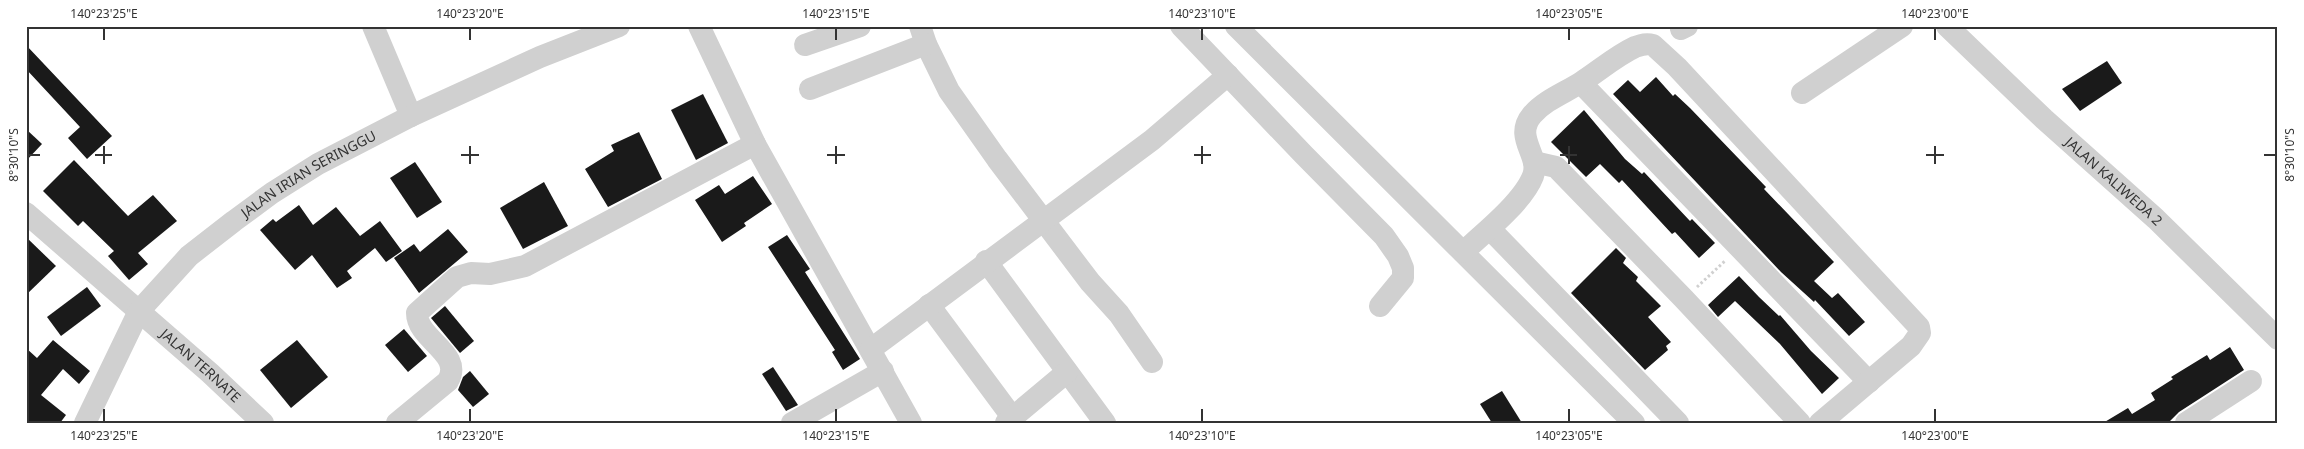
<svg xmlns="http://www.w3.org/2000/svg" width="2304" height="449" viewBox="0 0 2304 449" font-family="'Noto Sans',sans-serif">
  <style>
    .building { fill: #1a1a1a }
    .lines { fill: none; stroke-linecap: round; stroke-linejoin: round }
    .path { stroke: #d0d0d0; stroke-width: 3; stroke-dasharray: 2.5 2.5; stroke-linecap: butt }
    .minor { stroke: #d0d0d0; stroke-width: 22 }
    .ticks { fill: none; stroke: #333; stroke-width: 2 }
    .labels { text-anchor: middle; stroke-width: 5; stroke-linejoin: round; paint-order: stroke }
    .street-label { font-size: 14px; fill: #333; stroke: #fff }
    .neatline { fill: none; stroke: #333; stroke-width: 2 }
    .ticks-label { font-size: 12px; text-anchor: middle; fill: #333 }
  </style>
  <rect width="100%" height="100%" fill="#fff"/>
  <!-- building -->
  <g class="building">
    <path d="M 26,45 L 112,136 L 87,159 L 68,138 L 80,127 L 26,69 Z"/>
    <path d="M 2107,61 L 2122,83 L 2080,111 L 2062,89 Z"/>
    <path d="M 1656,77 L 1673,96 L 1675,94 L 1690,108 L 1766,187 L 1764,189 L 1834,262 L 1814,281 L 1832,298 L 1838,293 L 1865,322 L 1849,336 L 1815,300 L 1814,302 L 1781,272 L 1613,94 L 1628,80 L 1640,92 Z"/>
    <path d="M 703,94 L 728,143 L 696,160 L 671,110 Z"/>
    <path d="M 1584,110 L 1625,159 L 1642,174 L 1644,172 L 1690,221 L 1692,219 L 1715,243 L 1699,258 L 1675,232 L 1672,234 L 1622,180 L 1619,183 L 1600,164 L 1586,177 L 1551,142 Z"/>
    <path d="M 26,129 L 42,144 L 26,161 Z"/>
    <path d="M 639,132 L 662,179 L 608,207 L 585,169 L 614,151 L 611,145 Z"/>
    <path d="M 74,160 L 128,216 L 153,195 L 177,221 L 138,253 L 148,264 L 129,280 L 108,256 L 114,251 L 83,221 L 78,226 L 43,191 Z"/>
    <path d="M 415,162 L 442,202 L 417,218 L 390,178 Z"/>
    <path d="M 753,176 L 772,204 L 744,223 L 746,226 L 722,242 L 695,200 L 719,185 L 725,194 Z"/>
    <path d="M 544,182 L 568,226 L 523,249 L 500,208 Z"/>
    <path d="M 299,205 L 313,225 L 336,207 L 360,236 L 380,221 L 402,251 L 386,262 L 375,248 L 347,271 L 352,278 L 337,288 L 312,255 L 295,270 L 260,230 L 273,219 L 276,222 Z"/>
    <path d="M 448,229 L 468,252 L 419,293 L 394,258 L 414,244 L 420,252 Z"/>
    <path d="M 787,235 L 810,269 L 805,272 L 860,359 L 843,370 L 832,352 L 835,350 L 768,247 Z"/>
    <path d="M 26,237 L 56,266 L 26,295 Z"/>
    <path d="M 1616,248 L 1626,258 L 1623,263 L 1638,277 L 1636,281 L 1661,306 L 1648,317 L 1671,342 L 1666,346 L 1668,350 L 1645,370 L 1571,293 Z"/>
    <path d="M 1739,276 L 1759,297 L 1779,316 L 1780,315 L 1811,351 L 1839,378 L 1822,394 L 1780,344 L 1735,301 L 1718,317 L 1708,305 Z"/>
    <path d="M 87,287 L 101,306 L 61,336 L 47,317 Z"/>
    <path d="M 445,306 L 474,341 L 460,353 L 431,318 Z"/>
    <path d="M 404,329 L 427,356 L 408,372 L 385,345 Z"/>
    <path d="M 53,340 L 90,371 L 79,384 L 63,369 L 41,395 L 66,415 L 60,423 L 26,423 L 26,348 L 37,358 Z"/>
    <path d="M 297,340 L 328,377 L 291,408 L 260,370 Z"/>
    <path d="M 2230,347 L 2244,370 L 2179,412 L 2168,423 L 2103,423 L 2128,408 L 2132,414 L 2155,400 L 2151,393 L 2173,379 L 2171,377 L 2207,355 L 2210,360 Z"/>
    <path d="M 773,367 L 798,405 L 786,411 L 762,374 Z"/>
    <path d="M 470,371 L 489,394 L 473,407 L 458,390 L 463,377 Z"/>
    <path d="M 1502,391 L 1522,423 L 1492,423 L 1480,404 Z"/>
  </g>
  <g class="lines">
    <!-- path -->
    <path class="path" d="M 1697,287 L 1726,260"/>
    <!-- minor -->
    <g class="minor">
      <path d="M 373,26 L 411,116"/>
      <path d="M 699,26 L 755,144 L 911,423"/>
      <path d="M 920,26 L 926,44 L 949,91 L 997,159 L 1090,282 L 1119,314 L 1152,362"/>
      <path d="M 1181,26 L 1304,155 L 1384,236 L 1398,256 L 1403,268 L 1403,278 L 1380,306"/>
      <path d="M 1236,26 L 1634,423"/>
      <path id="s1" d="M 1947,26 L 2044,119 L 2156,219 L 2278,339"/>
      <path d="M 1681,29 L 1687,26"/>
      <path d="M 805,45 L 860,26"/>
      <path d="M 1581,83 L 1869,382"/>
      <path d="M 810,89 L 926,44"/>
      <path d="M 1802,93 L 1902,26"/>
      <path d="M 1534,162 L 1556,167 L 1684,299 L 1800,423"/>
      <path id="s2" d="M 26,213 L 210,373 L 263,423"/>
      <path d="M 1490,229 L 1678,423"/>
      <path d="M 1463,252 C 1483,234 1523,202 1533,176 C 1541,155 1513,138 1532,115 C 1546,99 1567,92 1583,81 C 1600,70 1616,56 1635,47 C 1641,45 1646,43 1653,45 L 1677,67 L 1919,327 L 1920,333 L 1911,346 L 1820,423"/>
      <path d="M 986,261 L 1105,423"/>
      <path d="M 929,305 L 1012,417"/>
      <path d="M 871,349 L 1152,140 L 1228,75"/>
      <path id="s3" d="M 85,423 L 139,311 L 189,256 L 234,221 L 272,193 L 318,164 L 411,116 L 540,57 L 619,26"/>
      <path d="M 397,423 L 448,381 C 464,353 417,340 417,313 L 457,277 L 471,273 L 490,274 L 525,266 L 755,144"/>
      <path d="M 792,423 L 883,371"/>
      <path d="M 1006,423 L 1067,372"/>
      <path d="M 2186,423 L 2251,381"/>
    </g>
  </g>
  <!-- ticks -->
  <path class="ticks" d="M 104,28 L 104,40M 470,28 L 470,40M 836,28 L 836,40M 1202,28 L 1202,40M 1569,28 L 1569,40M 1935,28 L 1935,40M 104,146 L 104,164M 470,146 L 470,164M 836,146 L 836,164M 1202,146 L 1202,164M 1569,146 L 1569,164M 1935,146 L 1935,164M 28,155 L 40,155M 95,155 L 112,155M 461,155 L 479,155M 827,155 L 845,155M 1194,155 L 1211,155M 1560,155 L 1577,155M 1926,155 L 1944,155M 2264,155 L 2276,155M 104,409 L 104,422M 470,409 L 470,422M 836,409 L 836,422M 1202,409 L 1202,422M 1569,409 L 1569,422M 1935,409 L 1935,422"/>
  <g class="labels">
    <!-- street labels -->
    <g class="street-label">
      <text dy="5" stroke="none"><textPath href="#s3" startOffset="344">JALAN IRIAN SERINGGU</textPath></text>
      <text dy="5" stroke="none"><textPath href="#s1" startOffset="228">JALAN KALIWEDA 2</textPath></text>
      <text dy="5" stroke="none"><textPath href="#s2" startOffset="232">JALAN TERNATE</textPath></text>
    </g>
  </g>
  <!-- border -->
  <rect width="2304" height="449" fill="none" stroke="#ffffff" stroke-width="55"/>
  <rect x="28" y="28" width="2248" height="394" class="neatline"/>
  <g class="ticks-label">
    <text x="104" y="18">140°23'25"E</text>
    <text x="470" y="18">140°23'20"E</text>
    <text x="836" y="18">140°23'15"E</text>
    <text x="1202" y="18">140°23'10"E</text>
    <text x="1569" y="18">140°23'05"E</text>
    <text x="1935" y="18">140°23'00"E</text>
    <text transform="translate(2290 155) rotate(-90)" y="4">8°30'10"S</text>
    <text transform="translate(14 155) rotate(-90)" y="4">8°30'10"S</text>
    <text x="104" y="440">140°23'25"E</text>
    <text x="470" y="440">140°23'20"E</text>
    <text x="836" y="440">140°23'15"E</text>
    <text x="1202" y="440">140°23'10"E</text>
    <text x="1569" y="440">140°23'05"E</text>
    <text x="1935" y="440">140°23'00"E</text>
  </g>
</svg>
